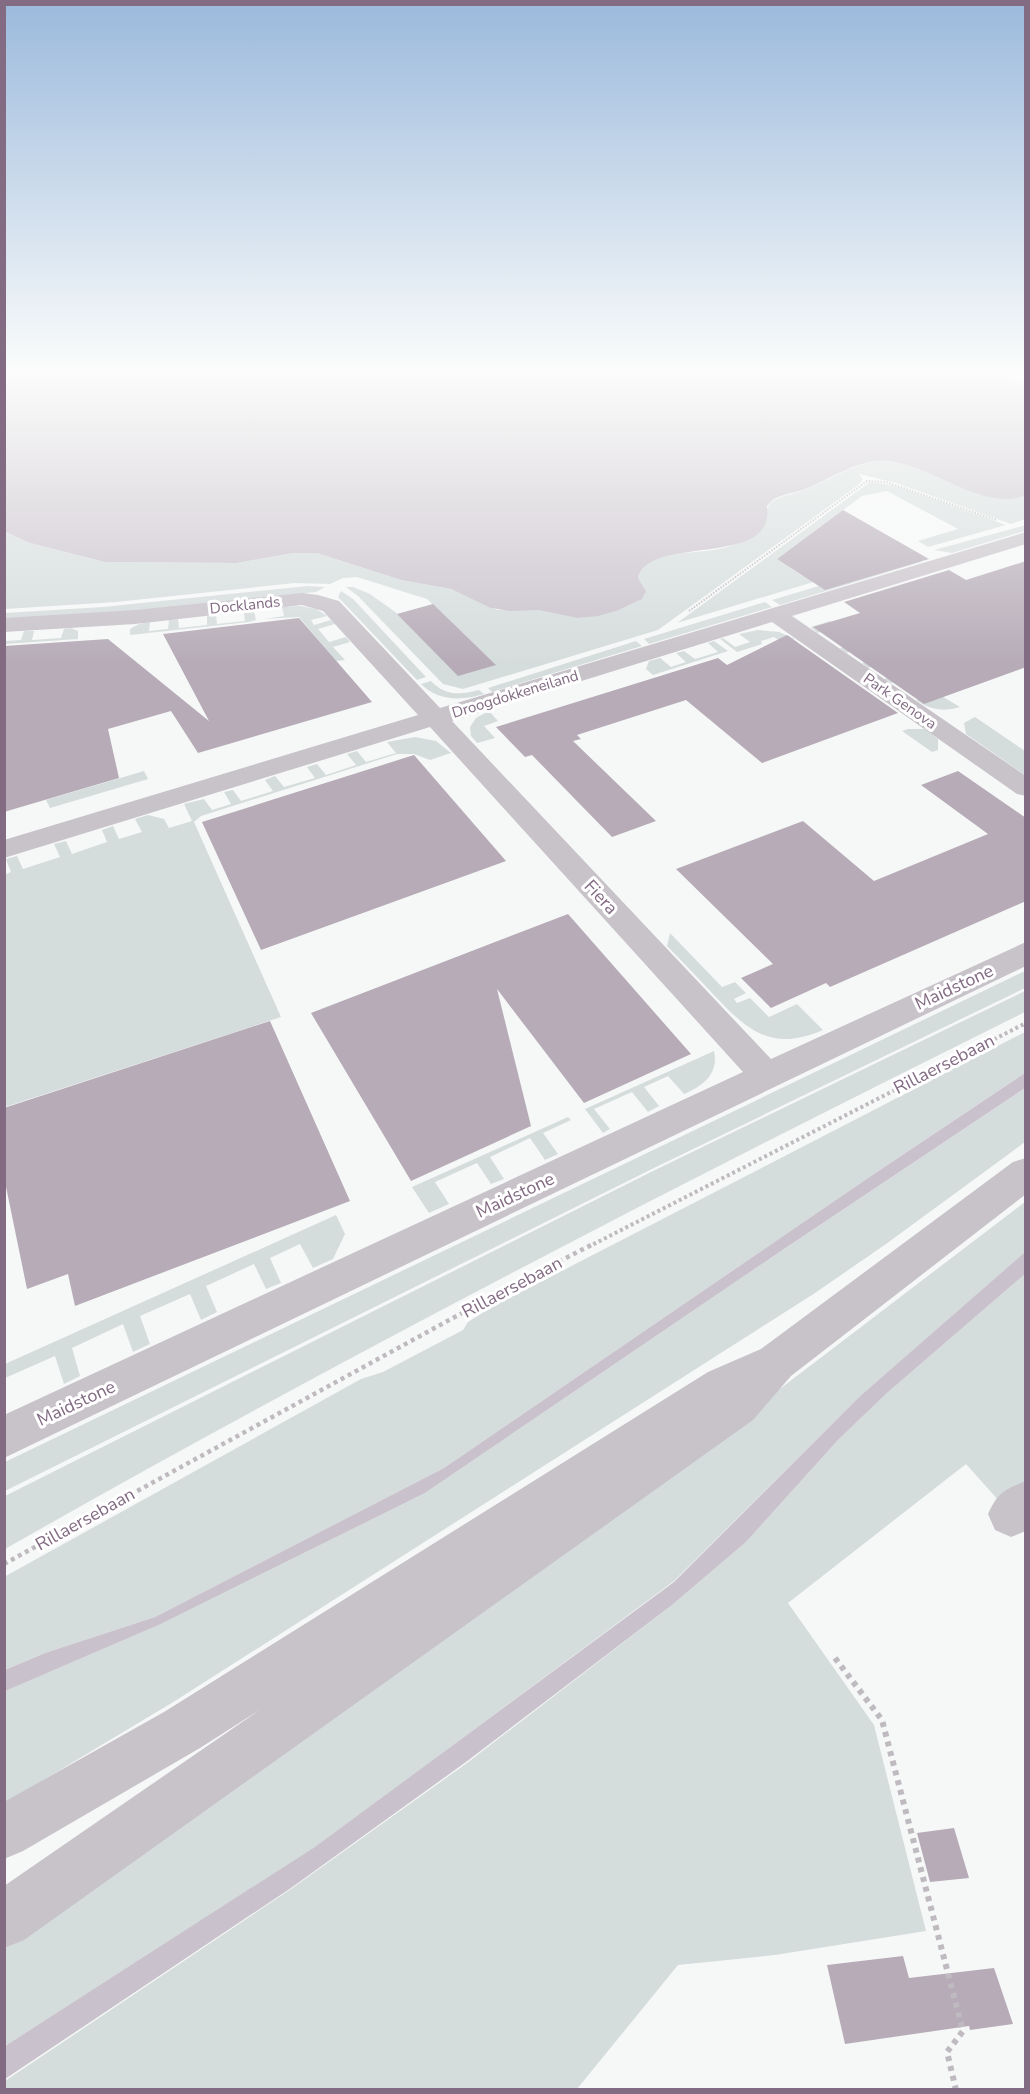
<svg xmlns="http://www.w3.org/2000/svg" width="1030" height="2094" viewBox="0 0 1030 2094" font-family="'Nunito Sans',sans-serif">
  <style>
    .green { fill: #d5dcdc }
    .water { fill: #c9c1cb }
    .building { fill: #b6abb7 }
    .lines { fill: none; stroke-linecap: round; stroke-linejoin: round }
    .path-far3 { stroke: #bfbabf; stroke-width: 2; stroke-dasharray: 1.5 1.5; stroke-linecap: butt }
    .path-far2 { stroke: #bfbabf; stroke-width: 4; stroke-dasharray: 3 3; stroke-linecap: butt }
    .path-far1 { stroke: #bfbabf; stroke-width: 4.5; stroke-dasharray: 4 4; stroke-linecap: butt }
    .path { stroke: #bfbabf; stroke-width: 6; stroke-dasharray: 5 5; stroke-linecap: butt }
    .minor { fill: #c8c2c9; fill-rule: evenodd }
    .labels { text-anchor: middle; stroke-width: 6; stroke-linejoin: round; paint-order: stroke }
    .far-street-label { font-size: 15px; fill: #826b83; stroke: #fff }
    .street-label { font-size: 18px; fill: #826b83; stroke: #fff }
  </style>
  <rect width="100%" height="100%" fill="#f6f8f7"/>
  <!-- green -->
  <g class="green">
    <path d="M 880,461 C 896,462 912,465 927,470 C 957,482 991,507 1026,496 L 1025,519 L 1011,524 L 896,483 L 859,474 L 863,480 L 857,486 L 658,630 L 463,689 L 443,684 L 358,596 L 346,587 L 353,587 L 370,594 L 398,614 L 495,664 L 427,599 L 357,577 L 343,578 L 330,584 L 295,583 L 116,602 L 5,609 L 4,532 L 30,543 L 105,562 L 237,563 L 293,553 L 317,553 L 401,580 L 451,589 L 497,610 L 538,610 L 581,618 L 619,610 L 638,601 L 646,591 L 638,578 C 651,529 749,581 769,504 C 779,495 792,495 804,490 C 830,480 852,464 880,461 Z"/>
    <path d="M 870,482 L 893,485 L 1006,525 L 928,547 L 918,541 L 958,529 L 887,491 L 862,496 L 777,559 L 803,576 L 853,570 L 677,623 Z"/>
    <path d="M 1026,525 L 1025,531 L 952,553 L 934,550 Z"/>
    <path d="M 922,555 L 921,562 L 780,605 L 772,600 Z"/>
    <path d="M 308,586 L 325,587 L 316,592 L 135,611 L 5,619 L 5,613 L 103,607 Z"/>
    <path d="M 341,591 L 353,599 L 426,677 L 417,680 L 338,597 Z"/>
    <path d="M 765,602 L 772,607 L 649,644 L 644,639 Z"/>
    <path d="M 301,606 L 316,609 L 327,616 L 311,620 L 314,625 L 331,620 L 335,624 L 318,629 L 329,642 L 346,637 L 350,642 L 333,647 L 345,660 L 336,661 L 299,617 L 264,619 L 284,616 L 282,607 Z"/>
    <path d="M 254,611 L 256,620 L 249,622 L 130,635 L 130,629 L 139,624 L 150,622 L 149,631 L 168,629 L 169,620 L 178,619 L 179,628 L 207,625 L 207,616 L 216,615 L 217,624 L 245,621 L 244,612 Z"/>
    <path d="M 830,621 L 943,697 L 960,707 C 943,712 931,710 916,700 L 931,695 L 907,678 L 891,683 L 884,679 L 899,674 L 884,663 L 868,668 L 862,663 L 876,658 L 862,648 L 846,653 L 840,648 L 854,644 L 833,628 L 817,633 L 811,627 Z"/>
    <path d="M 71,628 L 78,631 L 78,639 L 5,644 L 5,641 L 21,640 L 24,631 L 34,631 L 32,640 L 61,638 L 64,629 Z"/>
    <path d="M 758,630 L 779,632 L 795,639 L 783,643 L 774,637 L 761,641 L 762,644 L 737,652 L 720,639 L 723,638 L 735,647 L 750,642 L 739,634 Z"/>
    <path d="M 636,641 L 642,646 L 492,692 L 488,688 Z"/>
    <path d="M 714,641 L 728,651 L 653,675 L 646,669 L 649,661 L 660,658 L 671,667 L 686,662 L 676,653 L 684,651 L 695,659 L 718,652 L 708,643 Z"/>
    <path d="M 431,681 C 445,696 460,695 479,690 L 484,694 C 462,701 437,701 421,684 Z"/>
    <path d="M 489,711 L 498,721 L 484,726 L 495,738 L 477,743 L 471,736 L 470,727 L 476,718 Z"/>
    <path d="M 975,717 L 1025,751 L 1025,775 L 966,734 L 964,723 Z"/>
    <path d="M 908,729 L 925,729 L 938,739 L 938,750 L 932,752 L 902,731 Z"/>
    <path d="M 415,737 L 436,741 L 451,753 L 430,760 L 414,754 L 397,754 L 201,816 L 194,822 L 281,1017 L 5,1107 L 4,875 L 11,872 L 6,859 L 17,856 L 23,869 L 60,857 L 54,844 L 66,841 L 72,854 L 107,842 L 102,830 L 113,826 L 119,839 L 142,832 L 135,819 L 148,815 L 164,819 L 169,828 L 192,821 L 184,804 L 204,799 L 212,810 L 231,804 L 224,792 L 233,790 L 241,801 L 273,791 L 265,780 L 275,776 L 284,787 L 315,778 L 307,767 L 317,764 L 326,775 L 356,765 L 347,754 L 357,751 L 366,762 L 396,753 L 387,742 Z"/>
    <path d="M 144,771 L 148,779 L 50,808 L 46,800 Z"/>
    <path d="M 670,933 L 722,987 L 735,982 L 746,993 L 734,999 L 737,1003 L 750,998 L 769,1017 L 797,1004 L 823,1030 C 770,1053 746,1029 712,993 C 697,977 682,961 667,946 Z"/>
    <path d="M 1025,971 L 1025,988 L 654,1168 L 5,1491 L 5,1462 Z"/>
    <path d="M 1025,991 L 1025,1012 C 681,1183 339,1359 5,1549 L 5,1496 L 655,1170 Z"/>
    <path d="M 1025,1032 L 1025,1073 L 871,1176 L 444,1468 L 155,1617 L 45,1653 L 5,1670 L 4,1577 L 361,1379 L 383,1372 L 463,1330 L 468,1322 L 490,1308 Z"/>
    <path d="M 714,1051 C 719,1074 703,1086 684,1094 L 668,1076 L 644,1087 L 659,1106 L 648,1112 L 632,1092 L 594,1109 L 610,1129 L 603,1133 L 585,1109 Z"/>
    <path d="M 1025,1088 L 1025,1142 L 886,1244 L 815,1293 L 175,1701 L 5,1803 L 4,1691 L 161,1624 L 425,1493 L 778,1253 Z"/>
    <path d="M 568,1117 L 571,1120 L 543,1133 L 558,1154 L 545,1160 L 530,1138 L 490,1157 L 504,1179 L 491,1184 L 477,1163 L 435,1182 L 449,1204 L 429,1213 L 412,1187 Z"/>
    <path d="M 1025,1202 L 1025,1252 L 859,1397 L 674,1581 L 316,1847 L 5,2046 L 4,1941 L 672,1471 Z"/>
    <path d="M 336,1215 L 345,1234 L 333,1259 L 313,1268 L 300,1244 L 270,1258 L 281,1283 L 266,1289 L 254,1264 L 206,1286 L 217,1312 L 201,1320 L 190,1294 L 140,1316 L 150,1344 L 133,1352 L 123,1324 L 72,1348 L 80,1376 L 64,1384 L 55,1356 L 5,1378 L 5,1364 Z"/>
    <path d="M 1025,1274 L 1025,1481 L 1000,1502 L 966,1464 L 788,1603 L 874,1725 L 926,1931 L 775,1955 L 678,1965 L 577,2089 L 5,2090 L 5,2081 L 291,1889 L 467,1763 L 672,1605 L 746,1542 L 838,1440 L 887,1393 Z"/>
  </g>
  <!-- water -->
  <g class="water">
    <path d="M 4,371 L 986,371 L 1025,385 L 1025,496 C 978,512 929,460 881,461 C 855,462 831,478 808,488 C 795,494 776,493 767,506 C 776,570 649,533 638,578 L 646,591 L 642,599 L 619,610 L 598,616 L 578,618 L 538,610 L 510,611 L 491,608 L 451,589 L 401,580 L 317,553 L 293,553 L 237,563 L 105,562 L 30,543 L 5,532 Z"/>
    <path d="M 1025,1073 L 1025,1088 L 778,1253 L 425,1493 L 161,1624 L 5,1691 L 5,1670 L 45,1653 L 155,1617 L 444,1468 L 871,1176 Z"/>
    <path d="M 1025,1252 L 1025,1274 L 887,1393 L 838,1440 L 746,1542 L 672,1605 L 466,1762 L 291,1888 L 5,2079 L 5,2046 L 315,1847 L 674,1582 L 859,1397 Z"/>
  </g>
  <!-- building -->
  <g class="building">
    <path d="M 843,510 L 929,559 L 825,590 L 777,559 Z"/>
    <path d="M 1026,561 L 1026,667 L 924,704 L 813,627 L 860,613 L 844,602 L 949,570 L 966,580 Z"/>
    <path d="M 433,604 L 496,665 L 458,676 L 397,614 Z"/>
    <path d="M 299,618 L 372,702 L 198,753 L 171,711 L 108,729 L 119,778 L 4,812 L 4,646 L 108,639 L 209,721 L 163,634 Z"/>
    <path d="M 787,635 L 898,713 L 762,763 L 686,700 L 577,735 L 581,739 L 573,741 L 656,821 L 612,837 L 532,755 L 525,757 L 496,727 L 718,658 L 727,665 Z"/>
    <path d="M 414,755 L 506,861 L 261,950 L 202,822 Z"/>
    <path d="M 958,771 L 1026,818 L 1026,901 L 830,987 L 826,983 L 771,1008 L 741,978 L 773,964 L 676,869 L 803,821 L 874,881 L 988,834 L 921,785 Z"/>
    <path d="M 568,914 L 691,1054 L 584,1103 L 497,989 L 531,1126 L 411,1181 L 311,1013 Z"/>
    <path d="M 270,1021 L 350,1201 L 75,1306 L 68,1274 L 27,1289 L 4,1177 L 4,1108 Z"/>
    <path d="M 954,1828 L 969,1878 L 930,1882 L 917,1833 Z"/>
    <path d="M 903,1956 L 909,1978 L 994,1968 L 1013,2024 L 970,2030 L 969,2026 L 845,2044 L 827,1965 Z"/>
  </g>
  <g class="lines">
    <!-- path-far3 -->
    <path class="path-far3" d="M 689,611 L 867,481 L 886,482 L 996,520"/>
    <!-- path-far2 -->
    <path class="path-far2" d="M 588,1247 L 1026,1023"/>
    <!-- path-far1 -->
    <path class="path-far1" d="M 4,1564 L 504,1290 L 591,1245"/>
    <!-- path -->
    <path class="path" d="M 835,1658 L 882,1720 L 963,2031 L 947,2052 L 956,2090"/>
    <!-- minor -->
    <g class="minor">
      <path d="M 1026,532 L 1026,544 L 792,616 L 1026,776 L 1026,796 L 1017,794 L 772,622 L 452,721 L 771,1059 L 1026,942 L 1026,966 L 4,1458 L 4,1415 L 743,1072 L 430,727 L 4,858 L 4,840 L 418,715 L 323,611 L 302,605 L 135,624 L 4,632 L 4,618 L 135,610 L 302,593 L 318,595 L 339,601 L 440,708 Z"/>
      <path d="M 1026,1158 L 1026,1194 L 791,1376 L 753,1420 L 24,1940 L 4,1948 L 4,1886 L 261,1709 L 200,1748 L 23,1851 L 4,1859 L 4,1802 L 164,1712 L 708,1372 L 761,1349 L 1013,1162 Z"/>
      <path d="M 1026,1481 L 1026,1531 L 1011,1537 L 995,1530 L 988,1514 C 997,1493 1005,1489 1026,1481 Z"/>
    </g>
  </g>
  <!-- sky -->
  <linearGradient id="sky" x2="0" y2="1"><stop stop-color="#9bb9dc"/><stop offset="0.56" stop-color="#fbfcfb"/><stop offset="1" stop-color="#fbfcfb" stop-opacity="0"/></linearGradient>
  <rect width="1030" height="664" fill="url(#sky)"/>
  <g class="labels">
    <!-- far-street labels -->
    <g class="far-street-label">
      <text transform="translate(245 605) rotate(-6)" y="5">Docklands</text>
      <text transform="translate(515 694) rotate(-17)" y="5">Droogdokkeneiland</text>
      <text transform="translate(900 701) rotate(35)" y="5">Park Genova</text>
    </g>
    <!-- street labels -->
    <g class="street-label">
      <text transform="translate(601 897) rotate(47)" y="6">Fiera</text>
      <text transform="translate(954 987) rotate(-25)" y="6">Maidstone</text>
      <text transform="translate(944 1064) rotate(-27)" y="6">Rillaersebaan</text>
      <text transform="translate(515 1195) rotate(-25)" y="6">Maidstone</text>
      <text transform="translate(512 1287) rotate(-28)" y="6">Rillaersebaan</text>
      <text transform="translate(76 1403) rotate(-25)" y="6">Maidstone</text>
      <text transform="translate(85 1519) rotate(-29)" y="6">Rillaersebaan</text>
    </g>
  </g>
  <!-- border -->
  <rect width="1030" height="2094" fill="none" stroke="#826b83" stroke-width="12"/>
</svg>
